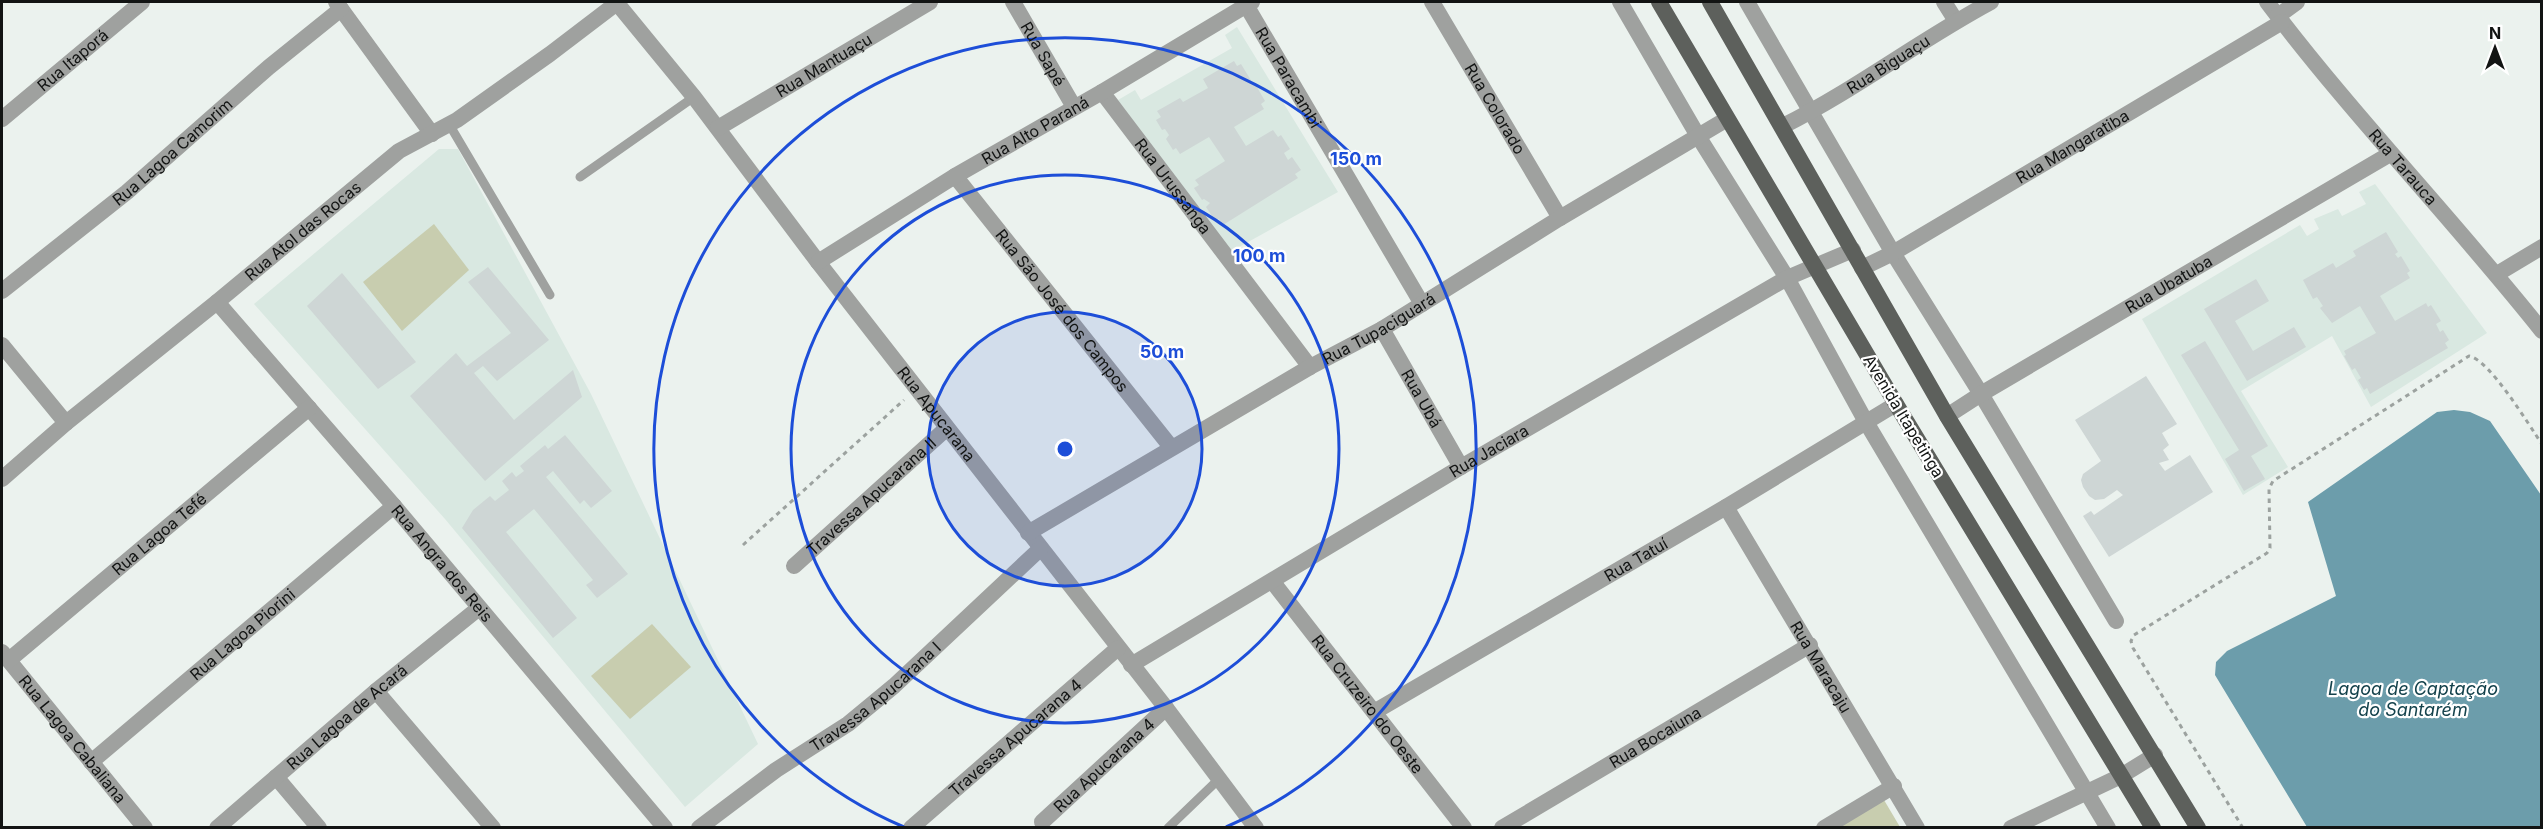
<svg xmlns="http://www.w3.org/2000/svg" width="2543" height="829" viewBox="0 0 2543 829" font-family="Inter,sans-serif">
  <style>
    .built { fill: #d9e8e1 }
    .green { fill: #c8cdaf }
    .water { fill: #6c9dab }
    .building { fill: #ced6d5 }
    .lines { fill: none; stroke-linecap: round; stroke-linejoin: round }
    .path { stroke: #9ca29f; stroke-width: 3; stroke-dasharray: 4.5 4.5; stroke-linecap: butt }
    .service { stroke: #9fa19f; stroke-width: 9 }
    .minor { stroke: #9fa19f; stroke-width: 16 }
    .primary { stroke: #5d605c; stroke-width: 16 }
    .ring { fill: none; stroke: #1d4ed8; stroke-width: 3 }
    .labels { text-anchor: middle; stroke-width: 4.5; stroke-linejoin: round; paint-order: stroke }
    .street-label { font-size: 16px; fill: #121413; stroke: #fff }
    .water-label { font-size: 18px; font-style: italic; fill: #14424c; stroke: #fff }
    .centre { fill: #1d4ed8; stroke: #fff; stroke-width: 3 }
    .ring-label { font-size: 18px; text-anchor: middle; font-weight: bold; fill: #1d4ed8; stroke: #fff; stroke-width: 4.5; stroke-linejoin: round; paint-order: stroke }
  </style>
  <rect width="100%" height="100%" fill="#ebf2ee"/>
  <!-- built -->
  <g class="built">
    <path d="M 1237,27 L 1338,192 L 1230,252 L 1118,100 L 1135,90 L 1141,100 L 1232,48 L 1225,35 Z"/>
    <path d="M 439,149 L 458,149 L 591,394 L 758,744 L 685,807 L 445,519 L 254,304 Z"/>
    <path d="M 2375,184 L 2487,333 L 2371,407 L 2332,336 L 2241,391 L 2288,467 L 2243,495 L 2142,319 L 2300,225 L 2307,236 L 2319,229 L 2314,219 L 2338,209 L 2342,216 L 2366,204 L 2359,192 Z"/>
  </g>
  <!-- green -->
  <g class="green">
    <path d="M 434,224 L 469,270 L 402,331 L 363,282 Z"/>
    <path d="M 652,624 L 691,667 L 630,719 L 591,676 Z"/>
    <path d="M 1881,795 L 1900,827 L 1828,828 Z"/>
  </g>
  <!-- water -->
  <path class="water" d="M 2454,410 L 2470,412 L 2490,421 L 2541,495 L 2541,827 L 2307,827 L 2215,675 L 2216,662 L 2227,651 L 2336,596 L 2308,502 L 2437,412 Z"/>
  <!-- building -->
  <g class="building">
    <path d="M 1234,61 L 1237,66 L 1241,64 L 1252,82 L 1249,85 L 1254,82 L 1265,101 L 1261,104 L 1264,109 L 1234,127 L 1246,146 L 1273,130 L 1278,137 L 1281,135 L 1290,149 L 1284,153 L 1288,160 L 1292,157 L 1301,170 L 1295,174 L 1298,178 L 1223,225 L 1219,219 L 1214,219 L 1206,207 L 1210,203 L 1204,199 L 1202,200 L 1194,188 L 1199,185 L 1195,180 L 1225,161 L 1209,137 L 1180,154 L 1176,148 L 1173,150 L 1166,139 L 1169,135 L 1165,129 L 1162,130 L 1156,120 L 1161,117 L 1157,111 L 1180,98 L 1183,102 L 1208,88 L 1203,79 Z"/>
    <path d="M 2386,232 L 2398,252 L 2395,254 L 2398,258 L 2401,256 L 2410,271 L 2407,273 L 2410,278 L 2380,296 L 2395,321 L 2426,303 L 2428,307 L 2431,305 L 2441,321 L 2436,324 L 2440,332 L 2443,330 L 2449,340 L 2445,343 L 2448,348 L 2370,394 L 2367,388 L 2364,390 L 2358,380 L 2361,378 L 2355,368 L 2352,370 L 2344,356 L 2346,355 L 2344,351 L 2376,333 L 2360,306 L 2332,323 L 2320,308 L 2323,306 L 2317,297 L 2313,299 L 2303,280 L 2333,263 L 2336,268 L 2356,256 L 2353,251 Z"/>
    <path d="M 488,267 L 549,340 L 497,381 L 483,366 L 474,373 L 514,420 L 573,370 L 582,397 L 485,481 L 410,396 L 456,353 L 467,366 L 511,333 L 468,282 Z"/>
    <path d="M 342,273 L 416,362 L 378,389 L 307,306 Z"/>
    <path d="M 2256,279 L 2269,301 L 2235,321 L 2253,351 L 2294,327 L 2306,347 L 2247,381 L 2204,309 Z"/>
    <path d="M 2205,341 L 2268,446 L 2251,456 L 2265,479 L 2244,491 L 2225,459 L 2239,450 L 2181,355 Z"/>
    <path d="M 2146,376 L 2177,424 L 2162,433 L 2169,445 L 2163,450 L 2169,460 L 2159,463 L 2165,471 L 2190,455 L 2213,492 L 2109,557 L 2083,516 L 2091,511 L 2094,515 L 2123,495 L 2117,490 L 2104,499 L 2095,500 L 2089,496 L 2083,487 L 2081,480 L 2083,474 L 2101,461 L 2075,420 Z"/>
    <path d="M 565,435 L 612,491 L 591,508 L 584,500 L 580,504 L 553,471 L 546,477 L 628,574 L 597,598 L 586,585 L 593,580 L 534,509 L 506,532 L 577,618 L 553,638 L 462,528 L 473,510 L 490,496 L 495,501 L 509,490 L 502,481 L 512,472 L 516,477 L 524,471 L 520,466 L 545,445 L 548,449 Z"/>
  </g>
  <g class="lines">
    <!-- path -->
    <g class="path">
      <path d="M 743,545 L 904,400"/>
      <path d="M 2243,828 L 2133,648 L 2131,641 L 2134,635 L 2267,553 L 2270,548 L 2269,489 L 2273,481 L 2469,356 C 2490,360 2528,424 2542,444"/>
    </g>
    <!-- service -->
    <g class="service">
      <path d="M 449,124 L 550,295"/>
      <path d="M 580,177 L 694,97"/>
      <path d="M 1168,828 L 1220,778"/>
    </g>
    <!-- minor -->
    <g class="minor">
      <path d="M 336,2 L 432,134"/>
      <path id="s1" d="M 616,2 L 694,97 L 818,262 L 1166,708 L 1256,828"/>
      <path id="s2" d="M 1013,2 L 1074,107"/>
      <path id="s3" d="M 1432,2 L 1560,218"/>
      <path d="M 1620,2 L 1698,136 L 1787,278 L 1866,422 L 2108,828"/>
      <path d="M 1747,2 L 1893,253 L 1981,394 L 2116,621"/>
      <path d="M 1944,2 L 1956,21"/>
      <path id="s4" d="M 2267,2 C 2353,116 2453,219 2542,331"/>
      <path id="s5" d="M 1246,5 L 1422,304"/>
      <path d="M 2278,16 L 2297,2"/>
      <path id="s6" d="M 1102,92 L 1310,367"/>
      <path id="s7" d="M 2,119 L 142,2"/>
      <path id="s8" d="M 1783,126 C 1855,90 1920,40 1991,2"/>
      <path id="s9" d="M 718,128 L 930,2"/>
      <path id="s10" d="M 955,176 L 1171,447"/>
      <path id="s11" d="M 818,262 L 955,176 L 1102,92 L 1252,2"/>
      <path id="s12" d="M 1862,268 L 1893,253 L 2282,22"/>
      <path d="M 2497,274 L 2542,247"/>
      <path id="s13" d="M 2,291 L 127,192 L 269,67 L 341,9"/>
      <path id="s14" d="M 217,302 L 394,506 L 665,828"/>
      <path id="s15" d="M 1382,329 L 1461,467"/>
      <path d="M 2,345 L 66,423"/>
      <path id="s16" d="M 1947,416 L 1981,394 L 2390,154"/>
      <path id="s17" d="M 2,479 L 66,423 L 217,302 L 399,151 L 457,120 L 550,54 L 617,3"/>
      <path id="s18" d="M 1726,507 L 1917,828"/>
      <path id="s19" d="M 1028,533 L 1310,367 L 1382,329 L 1560,218 L 1727,119"/>
      <path id="s20" d="M 794,566 L 947,428"/>
      <path id="s21" d="M 1272,581 L 1464,828"/>
      <path id="s22" d="M 2,652 L 145,828"/>
      <path id="s23" d="M 9,660 L 309,408"/>
      <path id="s24" d="M 1131,665 L 1461,467 L 1787,278 L 1853,250"/>
      <path d="M 376,691 L 493,828"/>
      <path id="s25" d="M 1374,712 L 1726,507 L 1896,404"/>
      <path id="s26" d="M 91,762 L 394,506"/>
      <path d="M 276,777 L 319,828"/>
      <path id="s27" d="M 1042,822 L 1166,708"/>
      <path id="s28" d="M 217,828 L 376,691 L 479,608"/>
      <path id="s29" d="M 699,828 L 776,770 L 848,724 L 894,686 L 1040,549"/>
      <path id="s30" d="M 911,828 L 1118,648"/>
      <path id="s31" d="M 1502,828 L 1810,645"/>
      <path d="M 1824,828 L 1894,786"/>
      <path d="M 2011,828 L 2121,776 L 2155,755"/>
    </g>
    <!-- primary -->
    <g class="primary">
      <path d="M 1659,2 L 1896,404 L 2153,828"/>
      <path d="M 1710,2 L 1947,416 L 2198,828"/>
    </g>
  </g>
  <!-- distance rings -->
  <circle cx="1065" cy="449" r="137" fill="#1d4ed8" fill-opacity=".12"/>
  <g class="ring">
    <circle cx="1065" cy="449" r="137"/>
    <circle cx="1065" cy="449" r="274"/>
    <path d="M904 827A411 411 0 1 1 1226 827"/>
  </g>
  <g class="labels">
    <!-- street labels -->
    <g class="street-label">
      <text dy="6" stroke="none"><textPath href="#s2" startOffset="60">Rua Sapé</textPath></text>
      <text dy="6" stroke="none"><textPath href="#s7" startOffset="92">Rua Itaporá</textPath></text>
      <text dy="6" stroke="none"><textPath href="#s8" startOffset="122">Rua Biguaçu</textPath></text>
      <text dy="6" stroke="none"><textPath href="#s9" startOffset="123">Rua Mantuaçu</textPath></text>
      <text dy="6" stroke="none"><textPath href="#s5" startOffset="84">Rua Paracambi</textPath></text>
      <text dy="6" stroke="none"><textPath href="#s3" startOffset="124">Rua Colorado</textPath></text>
      <text dy="6" stroke="none"><textPath href="#s11" startOffset="254">Rua Alto Paraná</textPath></text>
      <text dy="6" stroke="none"><textPath href="#s12" startOffset="243">Rua Mangaratiba</textPath></text>
      <text dy="6" stroke="none"><textPath href="#s13" startOffset="220">Rua Lagoa Camorim</textPath></text>
      <text dy="6" stroke="none"><textPath href="#s4" startOffset="214">Rua Tarauca</textPath></text>
      <text dy="6" stroke="none"><textPath href="#s6" startOffset="118">Rua Urussanga</textPath></text>
      <text dy="6" stroke="none"><textPath href="#s17" startOffset="390">Rua Atol das Rocas</textPath></text>
      <text dy="6" stroke="none"><textPath href="#s16" startOffset="258">Rua Ubatuba</textPath></text>
      <text dy="6" stroke="none"><textPath href="#s10" startOffset="172">Rua São José dos Campos</textPath></text>
      <text dy="6" stroke="none"><textPath href="#s19" startOffset="406">Rua Tupaciguará</textPath></text>
      <text dy="6" stroke="none"><textPath href="#s15" startOffset="80">Rua Ubá</textPath></text>
      <text dy="6" stroke="none"><textPath href="#s1" startOffset="522">Rua Apucarana</textPath></text>
      <text transform="translate(1904 416) rotate(59)" y="6">Avenida Itapetinga</text>
      <text dy="6" stroke="none"><textPath href="#s24" startOffset="417">Rua Jaciara</textPath></text>
      <text dy="6" stroke="none"><textPath href="#s20" startOffset="104">Travessa Apucarana II</textPath></text>
      <text dy="6" stroke="none"><textPath href="#s23" startOffset="196">Rua Lagoa Tefé</textPath></text>
      <text dy="6" stroke="none"><textPath href="#s25" startOffset="303">Rua Tatuí</textPath></text>
      <text dy="6" stroke="none"><textPath href="#s14" startOffset="345">Rua Angra dos Reis</textPath></text>
      <text dy="6" stroke="none"><textPath href="#s26" startOffset="198">Rua Lagoa Piorini</textPath></text>
      <text dy="6" stroke="none"><textPath href="#s18" startOffset="186">Rua Maracaju</textPath></text>
      <text dy="6" stroke="none"><textPath href="#s29" startOffset="220">Travessa Apucarana I</textPath></text>
      <text dy="6" stroke="none"><textPath href="#s21" startOffset="156">Rua Cruzeiro do Oeste</textPath></text>
      <text dy="6" stroke="none"><textPath href="#s28" startOffset="171">Rua Lagoa de Acará</textPath></text>
      <text dy="6" stroke="none"><textPath href="#s31" startOffset="178">Rua Bocaiuna</textPath></text>
      <text dy="6" stroke="none"><textPath href="#s30" startOffset="138">Travessa Apucarana 4</textPath></text>
      <text dy="6" stroke="none"><textPath href="#s22" startOffset="112">Rua Lagoa Cabaliana</textPath></text>
      <text dy="6" stroke="none"><textPath href="#s27" startOffset="84">Rua Apucarana 4</textPath></text>
    </g>
    <!-- water labels -->
    <g class="water-label">
      <text x="2413" y="695">Lagoa de Captação<tspan x="2413" dy="21">do Santarém</tspan></text>
    </g>
  </g>
  <circle cx="1065" cy="449" r="9" class="centre"/>
  <g class="ring-label">
    <text x="1356" y="165">150 m</text>
    <text x="1259" y="262">100 m</text>
    <text x="1162" y="358">50 m</text>
  </g>
  <!-- border -->
  <rect width="2543" height="829" fill="none" stroke="#121413" stroke-width="6"/>
  <!-- north arrow -->
  <g transform="translate(2495 48)" stroke="#ffffff" stroke-width="4.5" paint-order="stroke">
  <path d="M0-4.5L10 22L0 15L-10 22Z" fill="#121413"/>
  <text y="-9" font-size="16" font-weight="bold" text-anchor="middle" fill="#121413">N</text>
  </g>
</svg>
